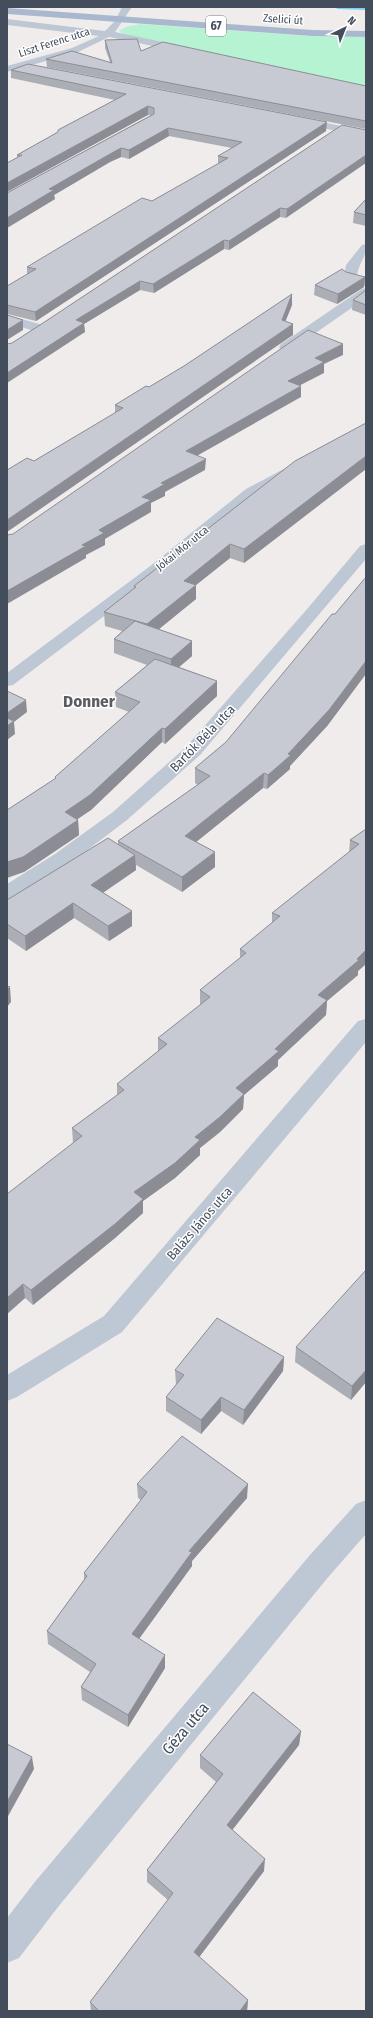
<svg xmlns="http://www.w3.org/2000/svg" width="373" height="2018" viewBox="0 0 373 2018" font-family="'Fira Sans Condensed',sans-serif">
  <style>
    .green { fill: #b5f3d3 }
    .lines { fill: none; stroke-linecap: round; stroke-linejoin: round }
    .stream { stroke: #7dcff5; stroke-width: 4 }
    .minor { fill: #bec7d4; fill-rule: evenodd }
    .major { fill: #a9b8cf; fill-rule: evenodd }
    .wall { fill: #acaeb5 }
    .shaded-wall { fill: #8c8d94 }
    .building { fill: #c8cad3; stroke: #8c8d94 }
    .labels { text-anchor: middle; stroke-width: 3; stroke-linejoin: round; paint-order: stroke }
    .far-street-label { font-size: 11px; fill: #434d5c; stroke: #fff }
    .shield { fill: #fff; stroke: #7b828d; stroke-width: 1 }
    .shield-label { font-size: 12px; font-weight: bold; fill: #434d5c }
    .street-label { font-size: 13px; fill: #434d5c; stroke: #fff }
    .near-street-label { font-size: 16px; fill: #434d5c; stroke: #fff }
    .district-label { font-size: 17px; font-weight: bold; fill: #595c62; stroke: #fff }
  </style>
  <rect width="100%" height="100%" fill="#f0ecec"/>
  <!-- green -->
  <path class="green" d="M 140,24 L 310,36 L 366,37 L 366,86 L 125,36 L 119,31 L 126,27 Z"/>
  <g class="lines">
    <!-- stream -->
    <path class="stream" d="M 338,7 L 366,8"/>
    <!-- minor -->
    <g class="minor">
      <path d="M 122,7 L 132,7 L 115,32 L 187,47 L 192,50 L 187,53 L 109,37 L 78,52 L 7,72 L 7,66 L 72,48 L 99,36 L 7,25 L 7,19 L 105,31 L 115,21 Z"/>
      <path d="M 297,117 L 366,131 L 366,137 L 293,122 L 292,120 L 293,118 Z"/>
      <path d="M 366,244 C 366,260 359,261 357,276 L 366,278 L 366,286 L 346,281 L 344,278 L 346,265 L 362,245 Z"/>
      <path d="M 366,288 L 366,298 L 291,350 L 281,350 L 279,347 L 281,344 L 362,289 Z"/>
      <path d="M 7,315 L 43,325 L 45,328 L 38,332 L 7,323 Z"/>
      <path d="M 295,463 L 300,464 L 302,467 L 300,470 L 256,495 L 161,573 L 13,685 L 7,686 L 7,673 L 149,567 L 246,489 Z"/>
      <path d="M 366,544 L 366,559 L 200,755 L 127,820 L 69,864 L 14,898 L 7,900 L 7,884 L 55,854 L 113,812 L 186,747 L 308,608 L 360,546 Z"/>
      <path d="M 366,1019 L 366,1042 L 122,1332 L 17,1397 L 7,1401 L 7,1375 L 104,1316 L 358,1021 Z"/>
      <path d="M 366,1500 L 366,1534 L 330,1575 L 58,1907 L 19,1958 L 7,1963 L 7,1918 L 34,1883 L 310,1555 L 356,1504 Z"/>
    </g>
    <!-- major -->
    <path class="major" d="M 7,8 L 312,30 L 366,31 L 366,37 L 312,36 L 7,14 Z"/>
  </g>
  <!-- wall -->
  <g class="wall">
    <path d="M 105,40 L 141,51 L 366,86 L 366,129 L 47,67 L 46,59 L 110,62 L 105,48 Z"/>
    <path d="M 11,70 L 326,131 L 36,321 L 7,314 L 7,286 L 27,275 L 27,267 L 152,201 L 218,164 L 218,156 L 232,148 L 169,136 L 129,159 L 121,157 L 110,162 L 54,195 L 55,199 L 7,228 L 7,193 L 151,115 L 148,115 L 17,158 L 17,155 L 58,132 L 58,130 L 115,100 L 11,78 Z"/>
    <path d="M 342,125 L 286,218 L 280,217 L 229,250 L 224,249 L 154,293 L 140,290 L 84,324 L 85,332 L 12,343 L 43,323 Z"/>
    <path d="M 366,199 L 366,226 L 353,223 L 354,212 Z"/>
    <path d="M 346,272 L 365,277 L 364,287 L 337,304 L 314,295 L 315,285 Z"/>
    <path d="M 366,290 L 366,315 L 352,310 L 353,300 Z"/>
    <path d="M 292,294 L 292,305 L 285,321 L 293,324 L 293,335 L 34,461 L 115,413 L 115,405 L 149,387 L 184,366 Z"/>
    <path d="M 366,423 L 366,469 L 244,563 L 230,558 L 196,585 L 196,599 L 158,629 L 192,641 L 192,656 L 179,667 L 217,681 L 217,696 L 165,744 L 162,742 L 91,810 L 77,819 L 78,820 L 79,835 L 24,872 L 55,779 L 55,777 L 129,712 L 116,707 L 115,692 L 147,665 L 114,653 L 114,639 L 122,631 L 105,626 L 104,612 L 134,589 L 134,586 Z"/>
    <path d="M 335,614 L 328,725 L 290,766 L 290,769 L 267,789 L 263,788 L 196,842 L 215,867 L 182,892 L 136,865 L 136,870 L 103,893 L 132,926 L 109,941 L 74,918 L 26,951 L 7,938 L 7,900 L 118,845 L 118,841 L 198,785 L 195,783 L 195,768 L 226,742 Z"/>
    <path d="M 366,829 L 366,964 L 358,971 L 358,975 L 327,1001 L 326,1015 L 278,1060 L 278,1066 L 244,1095 L 243,1109 L 220,1132 L 200,1148 L 200,1155 L 175,1178 L 143,1201 L 143,1213 L 115,1238 L 33,1305 L 25,1298 L 7,1314 L 73,1143 L 72,1128 L 117,1095 L 117,1084 L 158,1051 L 158,1038 L 200,1005 L 200,990 L 240,958 L 240,949 L 272,923 L 272,913 L 349,853 L 350,840 Z"/>
    <path d="M 296,1347 L 366,1382 L 351,1400 L 295,1362 Z"/>
    <path d="M 284,1357 L 283,1371 L 243,1425 L 221,1411 L 201,1434 L 166,1411 L 166,1397 L 176,1385 L 175,1370 Z"/>
    <path d="M 137,1484 L 247,1498 L 192,1561 L 192,1566 L 139,1639 L 165,1655 L 165,1668 L 128,1727 L 82,1700 L 81,1687 L 90,1672 L 48,1644 L 47,1631 L 84,1580 L 84,1573 L 141,1500 L 138,1498 Z"/>
    <path d="M 301,1731 L 299,1745 L 232,1830 L 264,1871 L 199,1957 L 248,2000 L 247,2011 L 91,2011 L 90,2002 L 168,1900 L 147,1882 L 147,1870 L 216,1782 L 200,1768 L 200,1755 Z"/>
  </g>
  <!-- shaded-wall -->
  <g class="shaded-wall">
    <path d="M 148,106 L 148,115 L 7,192 L 7,183 Z"/>
    <path d="M 327,122 L 326,131 L 36,321 L 35,312 Z"/>
    <path d="M 168,128 L 169,136 L 129,159 L 129,150 Z"/>
    <path d="M 121,148 L 121,157 L 110,162 L 54,195 L 55,199 L 7,228 L 7,218 L 49,189 L 110,154 Z"/>
    <path d="M 366,155 L 366,163 L 286,218 L 287,209 Z"/>
    <path d="M 280,208 L 280,217 L 229,250 L 229,241 Z"/>
    <path d="M 224,240 L 224,249 L 154,293 L 153,284 Z"/>
    <path d="M 365,277 L 364,287 L 337,304 L 338,294 Z"/>
    <path d="M 140,281 L 140,290 L 84,324 L 85,332 L 7,383 L 7,373 L 76,320 Z"/>
    <path d="M 292,294 L 292,305 L 282,330 L 282,320 Z"/>
    <path d="M 23,320 L 23,330 L 7,340 L 7,330 Z"/>
    <path d="M 293,324 L 293,335 L 7,532 L 7,520 Z"/>
    <path d="M 343,344 L 343,355 L 324,364 L 324,373 L 287,392 L 288,381 L 315,358 Z"/>
    <path d="M 301,386 L 301,397 L 186,462 L 186,451 Z"/>
    <path d="M 366,456 L 366,469 L 244,563 L 244,549 Z"/>
    <path d="M 206,459 L 205,470 L 165,492 L 165,496 L 151,503 L 151,512 L 105,539 L 105,545 L 86,555 L 86,558 L 7,604 L 7,591 L 82,545 L 99,530 L 161,483 Z"/>
    <path d="M 230,544 L 230,558 L 196,585 L 196,599 L 147,639 L 147,624 L 184,581 Z"/>
    <path d="M 192,641 L 192,656 L 171,674 L 171,659 Z"/>
    <path d="M 366,661 L 366,674 L 328,725 L 290,766 L 290,769 L 267,789 L 268,775 L 288,754 Z"/>
    <path d="M 217,681 L 217,696 L 165,744 L 165,729 Z"/>
    <path d="M 26,700 L 27,712 L 14,722 L 15,734 L 7,740 L 7,713 Z"/>
    <path d="M 162,728 L 162,742 L 91,810 L 66,827 L 65,812 Z"/>
    <path d="M 264,773 L 263,788 L 185,851 L 185,836 Z"/>
    <path d="M 78,820 L 79,835 L 24,872 L 7,878 L 7,862 Z"/>
    <path d="M 215,852 L 215,867 L 182,892 L 182,877 Z"/>
    <path d="M 135,855 L 136,870 L 92,900 L 91,885 Z"/>
    <path d="M 73,903 L 74,918 L 26,951 L 25,936 Z"/>
    <path d="M 132,911 L 132,926 L 109,941 L 108,926 Z"/>
    <path d="M 366,950 L 366,964 L 358,971 L 358,975 L 327,1001 L 326,1015 L 278,1060 L 278,1066 L 244,1095 L 243,1109 L 220,1132 L 200,1148 L 200,1155 L 175,1178 L 143,1201 L 143,1213 L 115,1238 L 33,1305 L 31,1290 L 134,1192 L 195,1137 L 236,1088 L 275,1049 L 318,995 Z"/>
    <path d="M 10,987 L 11,1002 L 7,1007 L 7,990 Z"/>
    <path d="M 23,1284 L 25,1298 L 7,1314 L 7,1298 Z"/>
    <path d="M 284,1357 L 283,1371 L 243,1425 L 244,1410 Z"/>
    <path d="M 366,1370 L 366,1382 L 351,1400 L 352,1386 Z"/>
    <path d="M 221,1397 L 221,1411 L 201,1434 L 201,1420 Z"/>
    <path d="M 248,1484 L 247,1498 L 192,1561 L 192,1566 L 133,1647 L 132,1634 L 189,1551 Z"/>
    <path d="M 165,1655 L 165,1668 L 128,1727 L 128,1715 Z"/>
    <path d="M 301,1731 L 299,1745 L 226,1838 L 227,1825 Z"/>
    <path d="M 32,1757 L 34,1769 L 7,1818 L 7,1802 Z"/>
    <path d="M 265,1859 L 264,1871 L 194,1964 L 194,1952 Z"/>
    <path d="M 248,2000 L 247,2011 L 240,2011 Z"/>
  </g>
  <!-- building -->
  <g class="building">
    <path d="M 137,39 L 141,51 L 163,42 L 366,86 L 366,121 L 46,59 L 72,51 L 112,63 L 105,40 Z"/>
    <path d="M 28,64 L 327,122 L 35,312 L 7,305 L 7,286 L 36,269 L 27,267 L 142,198 L 152,201 L 228,158 L 218,156 L 242,142 L 168,128 L 129,150 L 121,148 L 110,154 L 49,189 L 54,190 L 7,218 L 7,193 L 154,114 L 154,108 L 148,106 L 7,183 L 7,163 L 22,155 L 17,155 L 58,132 L 58,130 L 126,94 L 11,70 Z"/>
    <path d="M 342,125 L 366,130 L 366,155 L 287,209 L 280,208 L 229,241 L 224,240 L 153,284 L 140,281 L 76,320 L 84,323 L 7,373 L 7,344 L 12,343 L 43,323 Z"/>
    <path d="M 366,199 L 366,215 L 354,212 Z"/>
    <path d="M 342,269 L 346,272 L 365,277 L 338,294 L 315,285 Z"/>
    <path d="M 366,290 L 366,305 L 353,300 Z"/>
    <path d="M 292,294 L 282,320 L 293,324 L 7,520 L 7,470 L 27,458 L 34,461 L 123,408 L 115,405 L 146,386 L 149,387 L 184,366 Z"/>
    <path d="M 7,315 L 23,320 L 7,330 Z"/>
    <path d="M 308,330 L 343,344 L 315,358 L 324,362 L 288,381 L 301,386 L 186,451 L 206,459 L 161,483 L 165,484 L 142,497 L 151,500 L 99,530 L 104,533 L 82,545 L 86,546 L 7,591 L 7,535 L 13,534 Z"/>
    <path d="M 366,423 L 366,456 L 244,549 L 230,544 L 184,581 L 196,585 L 147,624 L 104,612 L 136,587 L 134,586 L 295,461 Z"/>
    <path d="M 366,577 L 366,661 L 329,710 L 288,754 L 291,755 L 268,775 L 264,773 L 185,836 L 215,852 L 182,877 L 118,841 L 210,776 L 195,768 L 226,742 L 332,614 L 335,614 Z"/>
    <path d="M 135,621 L 192,641 L 171,659 L 114,639 Z"/>
    <path d="M 155,659 L 217,681 L 165,729 L 162,728 L 90,795 L 65,812 L 78,820 L 23,857 L 7,862 L 7,810 L 56,778 L 55,777 L 140,702 L 115,692 Z"/>
    <path d="M 7,691 L 26,700 L 7,713 Z"/>
    <path d="M 7,718 L 14,721 L 7,726 Z"/>
    <path d="M 366,829 L 366,950 L 357,959 L 359,960 L 318,995 L 327,1000 L 275,1049 L 279,1051 L 236,1088 L 244,1094 L 220,1117 L 195,1137 L 200,1140 L 175,1163 L 134,1192 L 143,1199 L 115,1224 L 31,1290 L 23,1284 L 7,1298 L 7,1194 L 82,1136 L 72,1128 L 124,1090 L 117,1084 L 167,1044 L 158,1038 L 210,997 L 200,990 L 246,953 L 240,949 L 280,916 L 272,913 L 359,844 L 350,840 Z"/>
    <path d="M 108,838 L 135,855 L 91,885 L 132,911 L 108,926 L 73,903 L 25,936 L 7,924 L 7,900 Z"/>
    <path d="M 7,986 L 10,987 L 7,990 Z"/>
    <path d="M 366,1270 L 366,1370 L 352,1386 L 296,1347 Z"/>
    <path d="M 217,1318 L 284,1357 L 244,1410 L 221,1397 L 201,1420 L 166,1397 L 184,1375 L 175,1370 Z"/>
    <path d="M 182,1436 L 248,1484 L 189,1551 L 192,1552 L 132,1634 L 165,1655 L 128,1715 L 81,1687 L 96,1664 L 47,1631 L 87,1576 L 84,1573 L 147,1492 L 137,1484 Z"/>
    <path d="M 253,1692 L 301,1731 L 227,1825 L 265,1859 L 194,1952 L 248,2000 L 240,2011 L 99,2011 L 90,2002 L 173,1893 L 147,1870 L 223,1774 L 200,1755 Z"/>
    <path d="M 7,1744 L 32,1757 L 7,1802 Z"/>
  </g>
  <g class="labels">
    <!-- far-street labels -->
    <g class="far-street-label">
      <text transform="translate(283 19) rotate(4)" y="4">Zselici út</text>
      <text transform="translate(54 42) rotate(-18)" y="4">Liszt Ferenc utca</text>
      <text transform="translate(182 548) rotate(-39)" y="4">Jókai Mór utca</text>
    </g>
    <!-- shield labels -->
    <rect class="shield" x="206" y="16" width="20" height="20" rx="3"/>
    <g class="shield-label">
      <text x="216" y="30">67</text>
    </g>
    <!-- street labels -->
    <g class="street-label">
      <text transform="translate(202 738) rotate(-46)" y="5">Bartók Béla utca</text>
      <text transform="translate(199 1223) rotate(-49)" y="5">Balázs János utca</text>
    </g>
    <!-- near-street labels -->
    <g class="near-street-label">
      <text transform="translate(185 1728) rotate(-50)" y="6">Géza utca</text>
    </g>
    <!-- district labels -->
    <g class="district-label">
      <text x="89" y="707">Donner</text>
    </g>
  </g>
  <!-- border -->
  <rect width="373" height="2018" fill="none" stroke="#434d5c" stroke-width="16"/>
  <!-- north arrow -->
  <g transform="translate(345 28) rotate(43)" stroke="#ffffff" stroke-width="3" paint-order="stroke">
  <path d="M0-3L7 15L0 10L-7 15Z" fill="#434d5c"/>
  <text y="-6" font-size="11" font-weight="bold" text-anchor="middle" fill="#434d5c">N</text>
  </g>
</svg>
